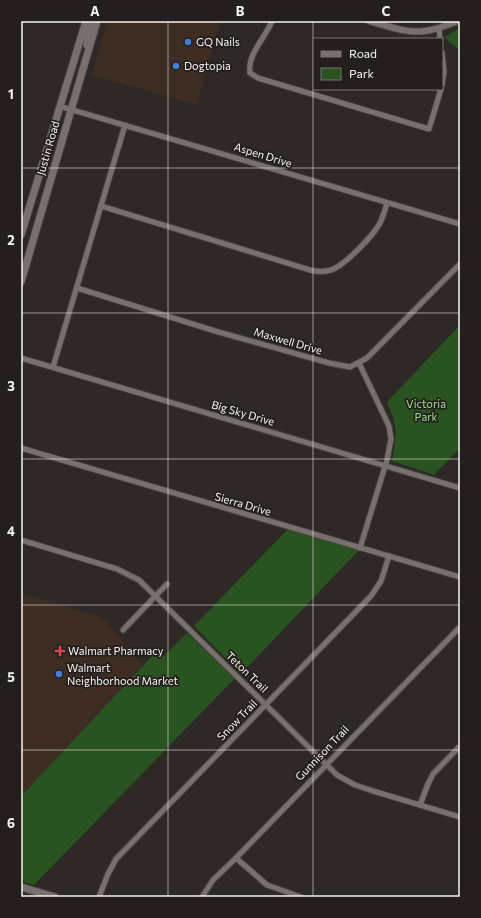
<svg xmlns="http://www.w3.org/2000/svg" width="481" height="918" viewBox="0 0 481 918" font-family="Commissioner,sans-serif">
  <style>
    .commercial { fill: #3d2d23 }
    .green { fill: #295421 }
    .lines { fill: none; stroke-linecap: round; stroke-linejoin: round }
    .minor-casing { stroke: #484341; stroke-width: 7 }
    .tertiary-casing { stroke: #484341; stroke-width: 8 }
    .secondary-casing { stroke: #484341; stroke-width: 9 }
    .minor { stroke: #77706d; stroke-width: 5 }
    .tertiary { stroke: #77706d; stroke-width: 6 }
    .secondary { stroke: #77706d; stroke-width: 7 }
    .grid { fill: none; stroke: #f7f3f1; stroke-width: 1; stroke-opacity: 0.55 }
    .shop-dot { fill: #3f7fe0; stroke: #241f1c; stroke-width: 1.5 }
    .health-dot { fill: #e0444e; stroke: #241f1c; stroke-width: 1.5 }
    .labels { text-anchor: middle; stroke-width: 3.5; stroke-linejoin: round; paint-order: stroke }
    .poi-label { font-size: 11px; fill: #f7f3f1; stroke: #241f1c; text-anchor: start }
    .street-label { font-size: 11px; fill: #f7f3f1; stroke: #241f1c }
    .park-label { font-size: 11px; fill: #9be38d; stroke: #241f1c }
    .neatline { fill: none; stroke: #f7f3f1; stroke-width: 1.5 }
    .grid-label { font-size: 13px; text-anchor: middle; font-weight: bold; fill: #f7f3f1 }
  </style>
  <rect width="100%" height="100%" fill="#2e2826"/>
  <!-- commercial -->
  <g class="commercial">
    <path d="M 107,21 L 220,21 L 197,105 L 92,75 Z"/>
    <path d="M 21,593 L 102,617 L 143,666 L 21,796 Z"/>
  </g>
  <!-- green -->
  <g class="green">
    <path d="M 460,28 L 460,51 L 444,37 Z"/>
    <path d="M 460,325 L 460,448 L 434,475 L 392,461 C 397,437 398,425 387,402 Z"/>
    <path d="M 288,529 L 359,550 L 241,674 L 194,626 Z"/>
    <path d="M 187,633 L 235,678 L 34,885 L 21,881 L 21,796 L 157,651 L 164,656 Z"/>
  </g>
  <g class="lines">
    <defs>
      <g id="minor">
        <path d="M 272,21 C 266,37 247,54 250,73 L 258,78 L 429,129 L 441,89"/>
        <path d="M 439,28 L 440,39"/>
        <path d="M 442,53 L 444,71 L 442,85"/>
        <path d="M 59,106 L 460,224"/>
        <path d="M 101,206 L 310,270 C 317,272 324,272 331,270 C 344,266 373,236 380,223 C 383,217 385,210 387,203"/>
        <path d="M 77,288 L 215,331 L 329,363 L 350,367 L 367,358 L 460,264"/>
        <path d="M 21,358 L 460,488"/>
        <path d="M 359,363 L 389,426 L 391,439 L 387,460 L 360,548"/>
        <path d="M 53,367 L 125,125"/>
        <path d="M 21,448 L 460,577"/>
        <path d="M 21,540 L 117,569 L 139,580 L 337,775 L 355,785 L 373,791 L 460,817"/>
        <path d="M 123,630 L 167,584"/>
        <path d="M 420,805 L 428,784 L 433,774 L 460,746"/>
        <path d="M 236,858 L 267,885 L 301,897"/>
        <path d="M 99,897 L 108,874 L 116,859 L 371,596 L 381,581 L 389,556"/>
        <path d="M 202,897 L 213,880 L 236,858 L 460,627"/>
      </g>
      <path id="tertiary" d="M 369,21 C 386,25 406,34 425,31 C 436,30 447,25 458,21"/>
      <g id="secondary">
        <path d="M 87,45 L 89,28 L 91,21"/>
        <path d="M 21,235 L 86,21"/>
        <path d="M 21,282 L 97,21"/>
        <path d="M 21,887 L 55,897"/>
      </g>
    </defs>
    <!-- minor casing -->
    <use href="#minor" class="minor-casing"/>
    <!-- tertiary casing -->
    <use href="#tertiary" class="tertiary-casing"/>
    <!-- secondary casing -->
    <use href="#secondary" class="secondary-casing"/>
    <!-- minor -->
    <use href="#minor" class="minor"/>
    <!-- tertiary -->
    <use href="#tertiary" class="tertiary"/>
    <!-- secondary -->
    <use href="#secondary" class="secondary"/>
  </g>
  <!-- grid -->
  <path class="grid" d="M 168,21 L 168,897M 313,21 L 313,897M 21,168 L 460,168M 21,313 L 460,313M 21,459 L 460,459M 21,605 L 460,605M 21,750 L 460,750"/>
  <!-- markers -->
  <g class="shop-dot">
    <circle cx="188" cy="42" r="4"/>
    <circle cx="176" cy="66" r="4"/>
    <circle cx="59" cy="674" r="4"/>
  </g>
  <path class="health-dot" d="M58 645h4v4h4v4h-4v4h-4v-4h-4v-4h4z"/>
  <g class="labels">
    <!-- poi labels -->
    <g class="poi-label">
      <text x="196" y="46">GQ Nails</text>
      <text x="184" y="70">Dogtopia</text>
      <text x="68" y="655">Walmart Pharmacy</text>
      <text x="67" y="672">Walmart<tspan x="67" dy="13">Neighborhood Market</tspan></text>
    </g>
    <!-- street labels -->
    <g class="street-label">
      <text transform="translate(48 148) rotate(-74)" y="4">Justin Road</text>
      <text transform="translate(263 155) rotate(17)" y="4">Aspen Drive</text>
      <text transform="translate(288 341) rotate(16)" y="4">Maxwell Drive</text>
      <text transform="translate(243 413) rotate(16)" y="4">Big Sky Drive</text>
      <text transform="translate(243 504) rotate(16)" y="4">Sierra Drive</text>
      <text transform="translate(247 672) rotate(44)" y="4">Teton Trail</text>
      <text transform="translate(237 720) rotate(-46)" y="4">Snow Trail</text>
      <text transform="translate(322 753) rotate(-46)" y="4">Gunnison Trail</text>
    </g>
    <!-- park labels -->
    <g class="park-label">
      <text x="426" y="408">Victoria<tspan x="426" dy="13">Park</tspan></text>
    </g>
  </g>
  <!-- border -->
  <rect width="481" height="918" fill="none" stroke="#241f1c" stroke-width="44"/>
  <!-- legend -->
  <rect x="313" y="38" width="130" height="52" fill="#241f1c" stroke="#787471"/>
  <rect x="321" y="51" width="20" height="6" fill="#77706d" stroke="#787471"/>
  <text x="349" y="58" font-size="12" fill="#f7f3f1">Road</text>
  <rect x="321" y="68" width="20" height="12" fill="#295421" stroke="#787471"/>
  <text x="349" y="78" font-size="12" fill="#f7f3f1">Park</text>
  <rect x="22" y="22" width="437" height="874" class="neatline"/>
  <g class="grid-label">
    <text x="95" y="16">A</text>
    <text x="240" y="16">B</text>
    <text x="386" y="16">C</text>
    <text x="11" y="99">1</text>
    <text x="11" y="245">2</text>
    <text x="11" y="391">3</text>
    <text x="11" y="536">4</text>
    <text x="11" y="682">5</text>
    <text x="11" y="828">6</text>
  </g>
</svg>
